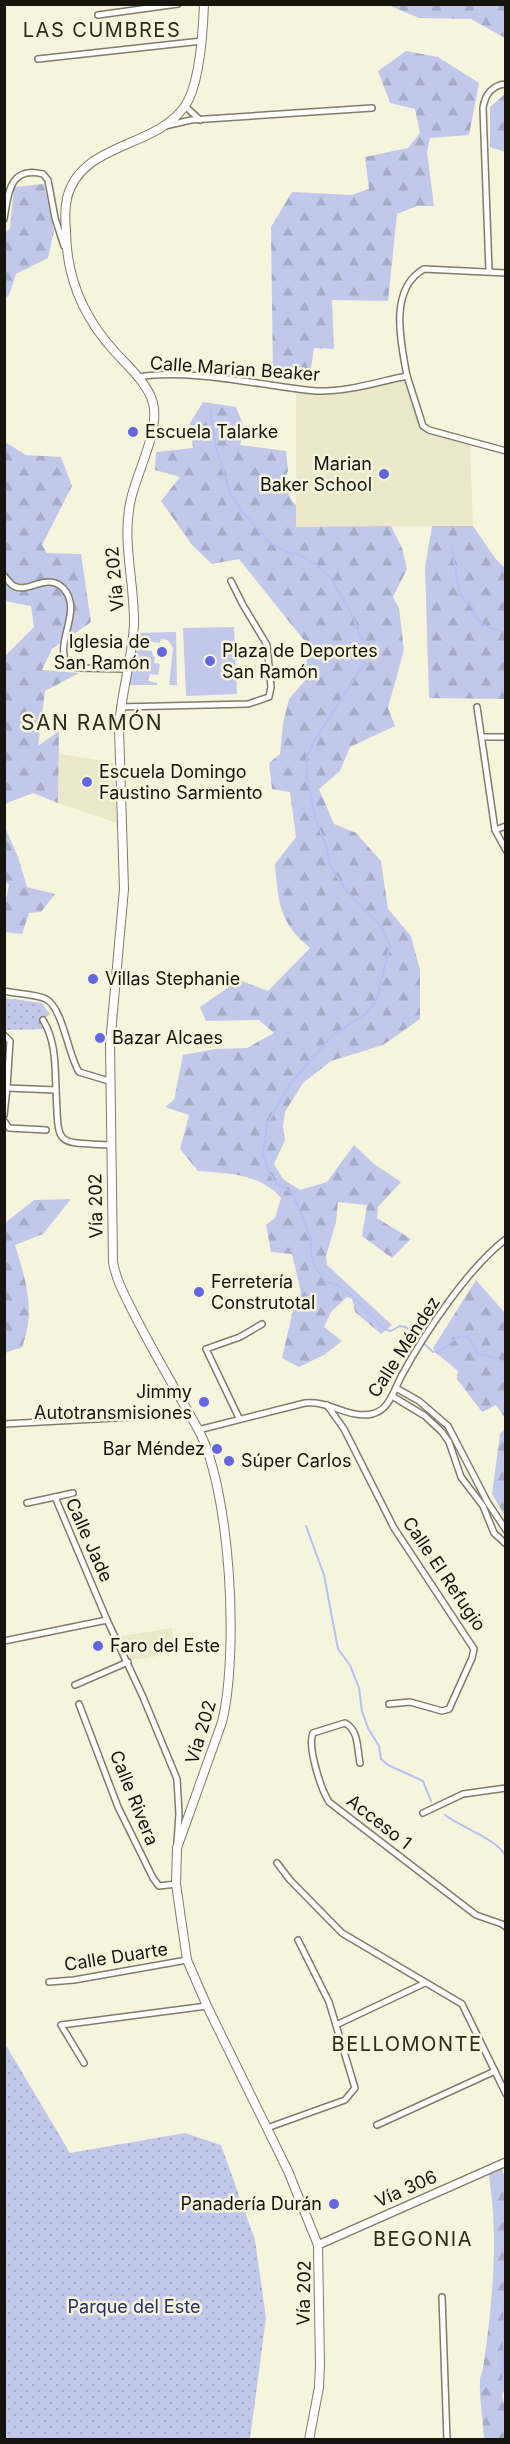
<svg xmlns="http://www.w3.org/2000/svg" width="510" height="2444" viewBox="0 0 510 2444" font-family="Inter,sans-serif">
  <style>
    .built { fill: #ebe8ca }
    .green { fill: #c2c8e9 }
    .forest { fill: url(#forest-firs) }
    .park { fill: url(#park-dots) }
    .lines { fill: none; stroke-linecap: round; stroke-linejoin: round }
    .stream { stroke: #b7bff5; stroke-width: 2 }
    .minor-casing { stroke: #7f7d69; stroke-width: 8 }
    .tertiary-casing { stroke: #7f7d69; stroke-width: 10 }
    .secondary-casing { stroke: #7f7d69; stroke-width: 10 }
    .minor { stroke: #fff; stroke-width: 5 }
    .tertiary { stroke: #fff; stroke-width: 7 }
    .secondary { stroke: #fff; stroke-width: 8 }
    .poi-dot { fill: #6267e0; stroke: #f5f4dd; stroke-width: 2 }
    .labels { text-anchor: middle; stroke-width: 5; stroke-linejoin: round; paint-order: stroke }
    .street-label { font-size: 18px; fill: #15150d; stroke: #f5f4dd }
    .poi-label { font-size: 18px; fill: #15150d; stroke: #f5f4dd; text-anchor: start }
    .park-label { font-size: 18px; fill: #292b69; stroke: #f5f4dd }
    .neighbourhood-label { font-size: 20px; letter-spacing: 1.5px; fill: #2e2c1b; stroke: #f5f4dd }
    .quarter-label { font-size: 21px; letter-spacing: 1.5px; fill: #2e2c1b; stroke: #f5f4dd }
  </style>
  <defs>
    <pattern id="forest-firs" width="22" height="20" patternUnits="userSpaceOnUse" patternTransform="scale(1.5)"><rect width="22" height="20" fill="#c2c8e9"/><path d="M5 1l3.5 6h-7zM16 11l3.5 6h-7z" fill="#a6abc7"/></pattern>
    <pattern id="park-dots" width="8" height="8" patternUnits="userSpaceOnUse" patternTransform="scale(1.5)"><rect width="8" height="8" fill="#c2c8e9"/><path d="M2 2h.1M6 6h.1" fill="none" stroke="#a6abc7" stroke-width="1.8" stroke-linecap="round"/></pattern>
  </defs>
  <rect width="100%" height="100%" fill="#f5f4dd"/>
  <!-- built -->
  <g class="built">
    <path d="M 405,378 L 422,429 L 470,442 L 473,526 L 296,527 L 296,393 L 338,392 Z"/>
    <path d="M 59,754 L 113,762 L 117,823 L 58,803 Z"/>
    <path d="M 172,1628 L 175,1653 L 127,1661 L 116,1637 Z"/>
  </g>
  <!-- green -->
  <g class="green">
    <path d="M 234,627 L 237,694 L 186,696 L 183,628 Z"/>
    <path d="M 176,632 L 177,685 L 169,685 L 173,648 L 168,640 L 161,639 L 160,643 L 147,641 L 145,650 L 152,651 L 153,657 L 155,656 L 154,663 L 160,664 L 158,675 L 150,674 L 148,681 L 157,683 L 157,685 L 128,685 L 136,633 Z"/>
  </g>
  <!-- forest -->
  <g class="forest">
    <path d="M 388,5 L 505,5 L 505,38 L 471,19 L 419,18 Z"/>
    <path d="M 406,51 L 438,57 L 479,83 L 469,135 L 430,138 L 427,152 L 434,206 L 417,206 L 397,214 L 388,301 L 332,300 L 334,349 L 314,348 L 309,382 L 273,378 L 271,227 L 292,192 L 351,195 L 369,189 L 365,157 L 408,148 L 420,133 L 415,109 L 390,103 L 378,71 Z"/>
    <path d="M 505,94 L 505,152 L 490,147 L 490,107 Z"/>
    <path d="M 44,184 L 54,231 L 48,258 L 16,274 L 9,295 L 5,299 L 5,233 L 10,228 L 14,187 Z"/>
    <path d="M 203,402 L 236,407 L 245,429 L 240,445 L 286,451 L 288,471 L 283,481 L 292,501 L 296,505 L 296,527 L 391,526 L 402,548 L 407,569 L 393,597 L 399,608 L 404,650 L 388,708 L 395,726 L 350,747 L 340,771 L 319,789 L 334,824 L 356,833 L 381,861 L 388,909 L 411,936 L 420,970 L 420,1019 L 383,1045 L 331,1061 L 303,1083 L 285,1112 L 283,1127 L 285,1140 L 274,1164 L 283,1179 L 300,1190 L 327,1182 L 354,1145 L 374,1164 L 401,1182 L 378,1207 L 377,1218 L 411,1239 L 392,1258 L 362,1236 L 367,1205 L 338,1202 L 336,1222 L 326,1256 L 327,1265 L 392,1325 L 381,1334 L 355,1312 L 352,1299 L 347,1297 L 331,1312 L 324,1327 L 342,1341 L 324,1355 L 299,1367 L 282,1358 L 293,1310 L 301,1292 L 292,1254 L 271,1252 L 266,1225 L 275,1218 L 281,1198 C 261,1174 227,1173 198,1171 L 180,1149 L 189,1115 L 165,1107 L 174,1100 L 183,1055 L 215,1049 L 247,1048 L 274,1033 L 259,1020 L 206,1021 L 200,1007 L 239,980 L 268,991 L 310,948 C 279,923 278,901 275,864 L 296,837 L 290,792 L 272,789 L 269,763 L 280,754 L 283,723 L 289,699 L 308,677 L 306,656 L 315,646 L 303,639 L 239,559 L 212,564 L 192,545 L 161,501 L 180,477 L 155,470 L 156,452 L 193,448 L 190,423 Z"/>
    <path d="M 5,442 L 26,455 L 61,457 L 72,486 L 42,545 L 47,553 L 81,554 L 91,622 L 52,649 L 42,670 L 79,673 L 45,691 L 38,746 L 59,731 L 58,803 L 33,793 L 7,803 L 5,807 L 5,656 L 34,627 L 31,606 L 5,601 Z"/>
    <path d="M 432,526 L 473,526 L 495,558 L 505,568 L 505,699 L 429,698 L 425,567 Z"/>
    <path d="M 4,825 L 18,857 L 27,887 L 55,894 L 41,912 L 29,913 L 22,934 L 5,932 L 5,906 L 9,884 L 5,883 Z"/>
    <path d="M 71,1199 L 43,1234 L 15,1245 C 26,1281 36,1310 22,1347 L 5,1353 L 5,1220 L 6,1222 L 34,1200 Z"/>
    <path d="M 476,1280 L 505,1313 L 505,1418 L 496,1405 L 482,1412 L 457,1379 L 458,1371 L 436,1353 L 433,1348 Z"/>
    <path d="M 505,1428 L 505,1516 L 492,1494 L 500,1434 Z"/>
    <path d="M 501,2167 L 506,2181 L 506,2388 L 502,2395 L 505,2408 L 505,2439 L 484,2439 C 483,2420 479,2399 480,2379 C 481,2373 484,2367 484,2361 C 493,2300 499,2232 488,2171 Z"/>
  </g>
  <!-- park -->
  <g class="park">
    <path d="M 5,998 L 42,1003 L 50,1015 L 40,1019 L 46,1029 L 5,1030 Z"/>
    <path d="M 4,2042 L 70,2153 L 185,2133 L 221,2145 L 255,2240 L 266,2318 L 250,2439 L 5,2439 Z"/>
  </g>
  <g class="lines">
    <!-- stream -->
    <g class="stream">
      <path d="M 210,410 L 216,447 L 224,474 L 231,495 L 244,514 L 269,542 L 284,551 L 298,554 L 318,566 L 332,580 L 352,615 L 364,645 L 364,664 L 313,743 L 307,757 L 307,780 L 316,820 L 327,849 L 330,866 L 349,894 L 381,926 L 390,946 L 377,999 L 367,1013 L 333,1035 L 290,1084 L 267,1124 L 263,1153 L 268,1171 L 276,1183 L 292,1193 L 311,1238 L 311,1255 L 317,1270 L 326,1282 L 338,1285 L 353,1297 L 384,1329 L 391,1331 L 400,1326 L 406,1327 L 433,1352 C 449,1351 452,1332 469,1337 L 478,1354 L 496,1358 L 506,1365"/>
      <path d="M 451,544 L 459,591 L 466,603 L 472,606 C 474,624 490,629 506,632"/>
      <path d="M 306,1526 L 324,1575 L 338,1649 L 350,1665 L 359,1688 L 362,1711 L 368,1728 L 379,1746 L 381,1759 L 388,1765 L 423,1781 L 431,1801"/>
      <path d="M 445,1815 C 460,1827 498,1839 506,1857"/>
      <path d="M 506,2240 L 503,2380 L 506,2391"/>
    </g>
    <defs>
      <g id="minor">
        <path d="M 98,15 L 178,4"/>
        <path d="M 38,59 L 202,41"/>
        <path d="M 185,106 L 200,120"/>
        <path d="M 165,126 L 191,120 L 372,108"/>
        <path d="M 4,219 C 8,195 9,165 43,174 L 48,180 L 55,218 L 64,246"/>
        <path d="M 489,271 L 483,108 C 485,95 492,85 506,84"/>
        <path d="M 407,376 C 401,343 388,289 424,269 L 506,273"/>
        <path d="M 137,377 C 178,370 230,379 270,385 C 286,387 301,390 316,391 C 347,392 377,382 407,376 L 423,426 L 429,430 L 506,451"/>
        <path d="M 4,576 C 7,579 10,584 14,586 C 27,594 47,572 63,588 C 84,610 54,641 67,665 L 77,668 L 127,669"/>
        <path d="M 120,707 L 248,704 L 269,697 L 271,687 L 267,645 L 243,605 L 231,581"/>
        <path d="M 477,707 L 495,830 L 506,850"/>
        <path d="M 482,737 L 506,737"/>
        <path d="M 495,830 L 506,826"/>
        <path d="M 4,991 C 17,994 35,994 46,999 C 63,1008 68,1055 79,1072 L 109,1081"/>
        <path d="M 43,1020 C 56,1041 55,1066 56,1090"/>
        <path d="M 4,1035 L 10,1041 L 7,1088 L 56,1090 C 59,1147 53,1142 110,1145"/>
        <path d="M 4,1115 L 7,1088"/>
        <path d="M 4,1121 L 9,1128 L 46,1130"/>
        <path d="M 396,1388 L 419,1401 L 448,1426 L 488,1503 L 506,1530"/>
        <path d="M 392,1396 L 425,1416 L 442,1432 L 449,1442 L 461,1477 L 483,1506 L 494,1533 L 506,1544"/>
        <path d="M 327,1405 L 344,1429 L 394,1528 L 474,1649 L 472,1658 L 449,1709 L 442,1711 L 410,1702 L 389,1704"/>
        <path d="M 239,1418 L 206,1349 L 240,1337 L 262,1324"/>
        <path d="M 4,1424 L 188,1414"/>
        <path d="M 198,1430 L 305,1403 C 328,1400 349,1419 372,1414 C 390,1410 394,1389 402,1375 C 424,1334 469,1267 506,1239"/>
        <path d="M 55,1497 L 73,1493"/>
        <path d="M 27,1503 L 55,1497 L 107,1620 L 143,1697 L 177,1779 L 179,1814 L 177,1843"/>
        <path d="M 4,1641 L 107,1620"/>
        <path d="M 75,1685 L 128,1662"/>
        <path d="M 79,1704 L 118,1807 L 153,1878 L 159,1886 L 176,1884"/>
        <path d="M 360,1763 C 357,1749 359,1730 345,1723 L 313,1733 C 307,1747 321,1789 329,1802 L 476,1915 L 502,1924 L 506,1927"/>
        <path d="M 423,1813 L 463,1794 L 506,1788"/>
        <path d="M 277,1863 L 290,1880 L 342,1933 L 462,2004 L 506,2094"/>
        <path d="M 49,1982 L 74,1980 L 187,1960"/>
        <path d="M 336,2025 L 425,1983"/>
        <path d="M 84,2063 L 61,2025 L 207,2006"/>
        <path d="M 377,2125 L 495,2071"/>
        <path d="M 267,2128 L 345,2100 L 355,2088 L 329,2002 L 298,1940"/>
        <path d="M 442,2297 L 447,2440"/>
      </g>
      <path id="tertiary" d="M 318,2245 L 506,2162"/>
      <path id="secondary" d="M 204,4 C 203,31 200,84 185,106 C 155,149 81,142 67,198 C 65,208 65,220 66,230 C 66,278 83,317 115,352 C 128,366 148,384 153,403 C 160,430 137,472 131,499 C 121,541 135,583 134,625 C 132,660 121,693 119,728 L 124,889 L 110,1044 L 113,1262 C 116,1280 125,1296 133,1312 C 153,1352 176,1390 198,1429 C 231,1490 239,1654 222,1722 L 177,1848 L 176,1884 L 187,1960 L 207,2006 L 288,2171 L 318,2245 L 320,2365 L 319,2387 L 309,2440"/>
    </defs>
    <!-- minor casing -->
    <use href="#minor" class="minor-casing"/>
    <!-- tertiary casing -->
    <use href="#tertiary" class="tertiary-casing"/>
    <!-- secondary casing -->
    <use href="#secondary" class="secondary-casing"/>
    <!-- minor -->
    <use href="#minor" class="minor"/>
    <!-- tertiary -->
    <use href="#tertiary" class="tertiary"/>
    <!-- secondary -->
    <use href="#secondary" class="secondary"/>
  </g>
  <!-- markers -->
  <g class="poi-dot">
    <circle cx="133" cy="432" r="6"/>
    <circle cx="384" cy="474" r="6"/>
    <circle cx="162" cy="652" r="6"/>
    <circle cx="210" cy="661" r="6"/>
    <circle cx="87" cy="782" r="6"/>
    <circle cx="93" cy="979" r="6"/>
    <circle cx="100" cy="1038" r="6"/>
    <circle cx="199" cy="1292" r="6"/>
    <circle cx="204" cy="1402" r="6"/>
    <circle cx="217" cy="1449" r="6"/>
    <circle cx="229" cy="1461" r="6"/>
    <circle cx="98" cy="1646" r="6"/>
    <circle cx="334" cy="2204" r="6"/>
  </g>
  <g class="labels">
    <!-- street labels -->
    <g class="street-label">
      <text transform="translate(235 369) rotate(4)" y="6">Calle Marian Beaker</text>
      <text transform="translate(115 579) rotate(-95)" y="6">Vía 202</text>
      <text transform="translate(96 1206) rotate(-91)" y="6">Vía 202</text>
      <text transform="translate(404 1347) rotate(-57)" y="6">Calle Méndez</text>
      <text transform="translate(89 1540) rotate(66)" y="6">Calle Jade</text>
      <text transform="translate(444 1574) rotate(56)" y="6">Calle El Refugio</text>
      <text transform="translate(201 1732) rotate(-73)" y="6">Vía 202</text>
      <text transform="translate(134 1798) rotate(68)" y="6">Calle Rivera</text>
      <text transform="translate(379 1822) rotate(38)" y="6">Acceso 1</text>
      <text transform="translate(116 1957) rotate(-9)" y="6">Calle Duarte</text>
      <text transform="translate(406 2189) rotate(-24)" y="6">Vía 306</text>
      <text transform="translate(304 2293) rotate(-89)" y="6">Vía 202</text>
    </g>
    <!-- poi labels -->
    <g class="poi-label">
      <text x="145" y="438">Escuela Talarke</text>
      <text x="372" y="470" text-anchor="end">Marian<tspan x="372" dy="21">Baker School</tspan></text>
      <text x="150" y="648" text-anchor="end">Iglesia de<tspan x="150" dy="21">San Ramón</tspan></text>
      <text x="222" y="657">Plaza de Deportes<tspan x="222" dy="21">San Ramón</tspan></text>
      <text x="99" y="778">Escuela Domingo<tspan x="99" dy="21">Faustino Sarmiento</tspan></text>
      <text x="105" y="985">Villas Stephanie</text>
      <text x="112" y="1044">Bazar Alcaes</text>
      <text x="211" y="1288">Ferretería<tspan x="211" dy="21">Construtotal</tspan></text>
      <text x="192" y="1398" text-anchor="end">Jimmy<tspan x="192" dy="21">Autotransmisiones</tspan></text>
      <text x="205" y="1455" text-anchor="end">Bar Méndez</text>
      <text x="241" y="1467">Súper Carlos</text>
      <text x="110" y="1652">Faro del Este</text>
      <text x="322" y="2210" text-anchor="end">Panadería Durán</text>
    </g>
    <!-- park labels -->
    <g class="park-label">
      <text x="134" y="2313">Parque del Este</text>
    </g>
    <!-- neighbourhood labels -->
    <g class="neighbourhood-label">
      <text x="102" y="37">LAS CUMBRES</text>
      <text x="407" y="2051">BELLOMONTE</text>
      <text x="423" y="2246">BEGONIA</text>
    </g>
    <!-- quarter labels -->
    <g class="quarter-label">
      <text x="92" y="730">SAN RAMÓN</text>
    </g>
  </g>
  <!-- border -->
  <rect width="510" height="2444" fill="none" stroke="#15150d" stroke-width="12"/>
</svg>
